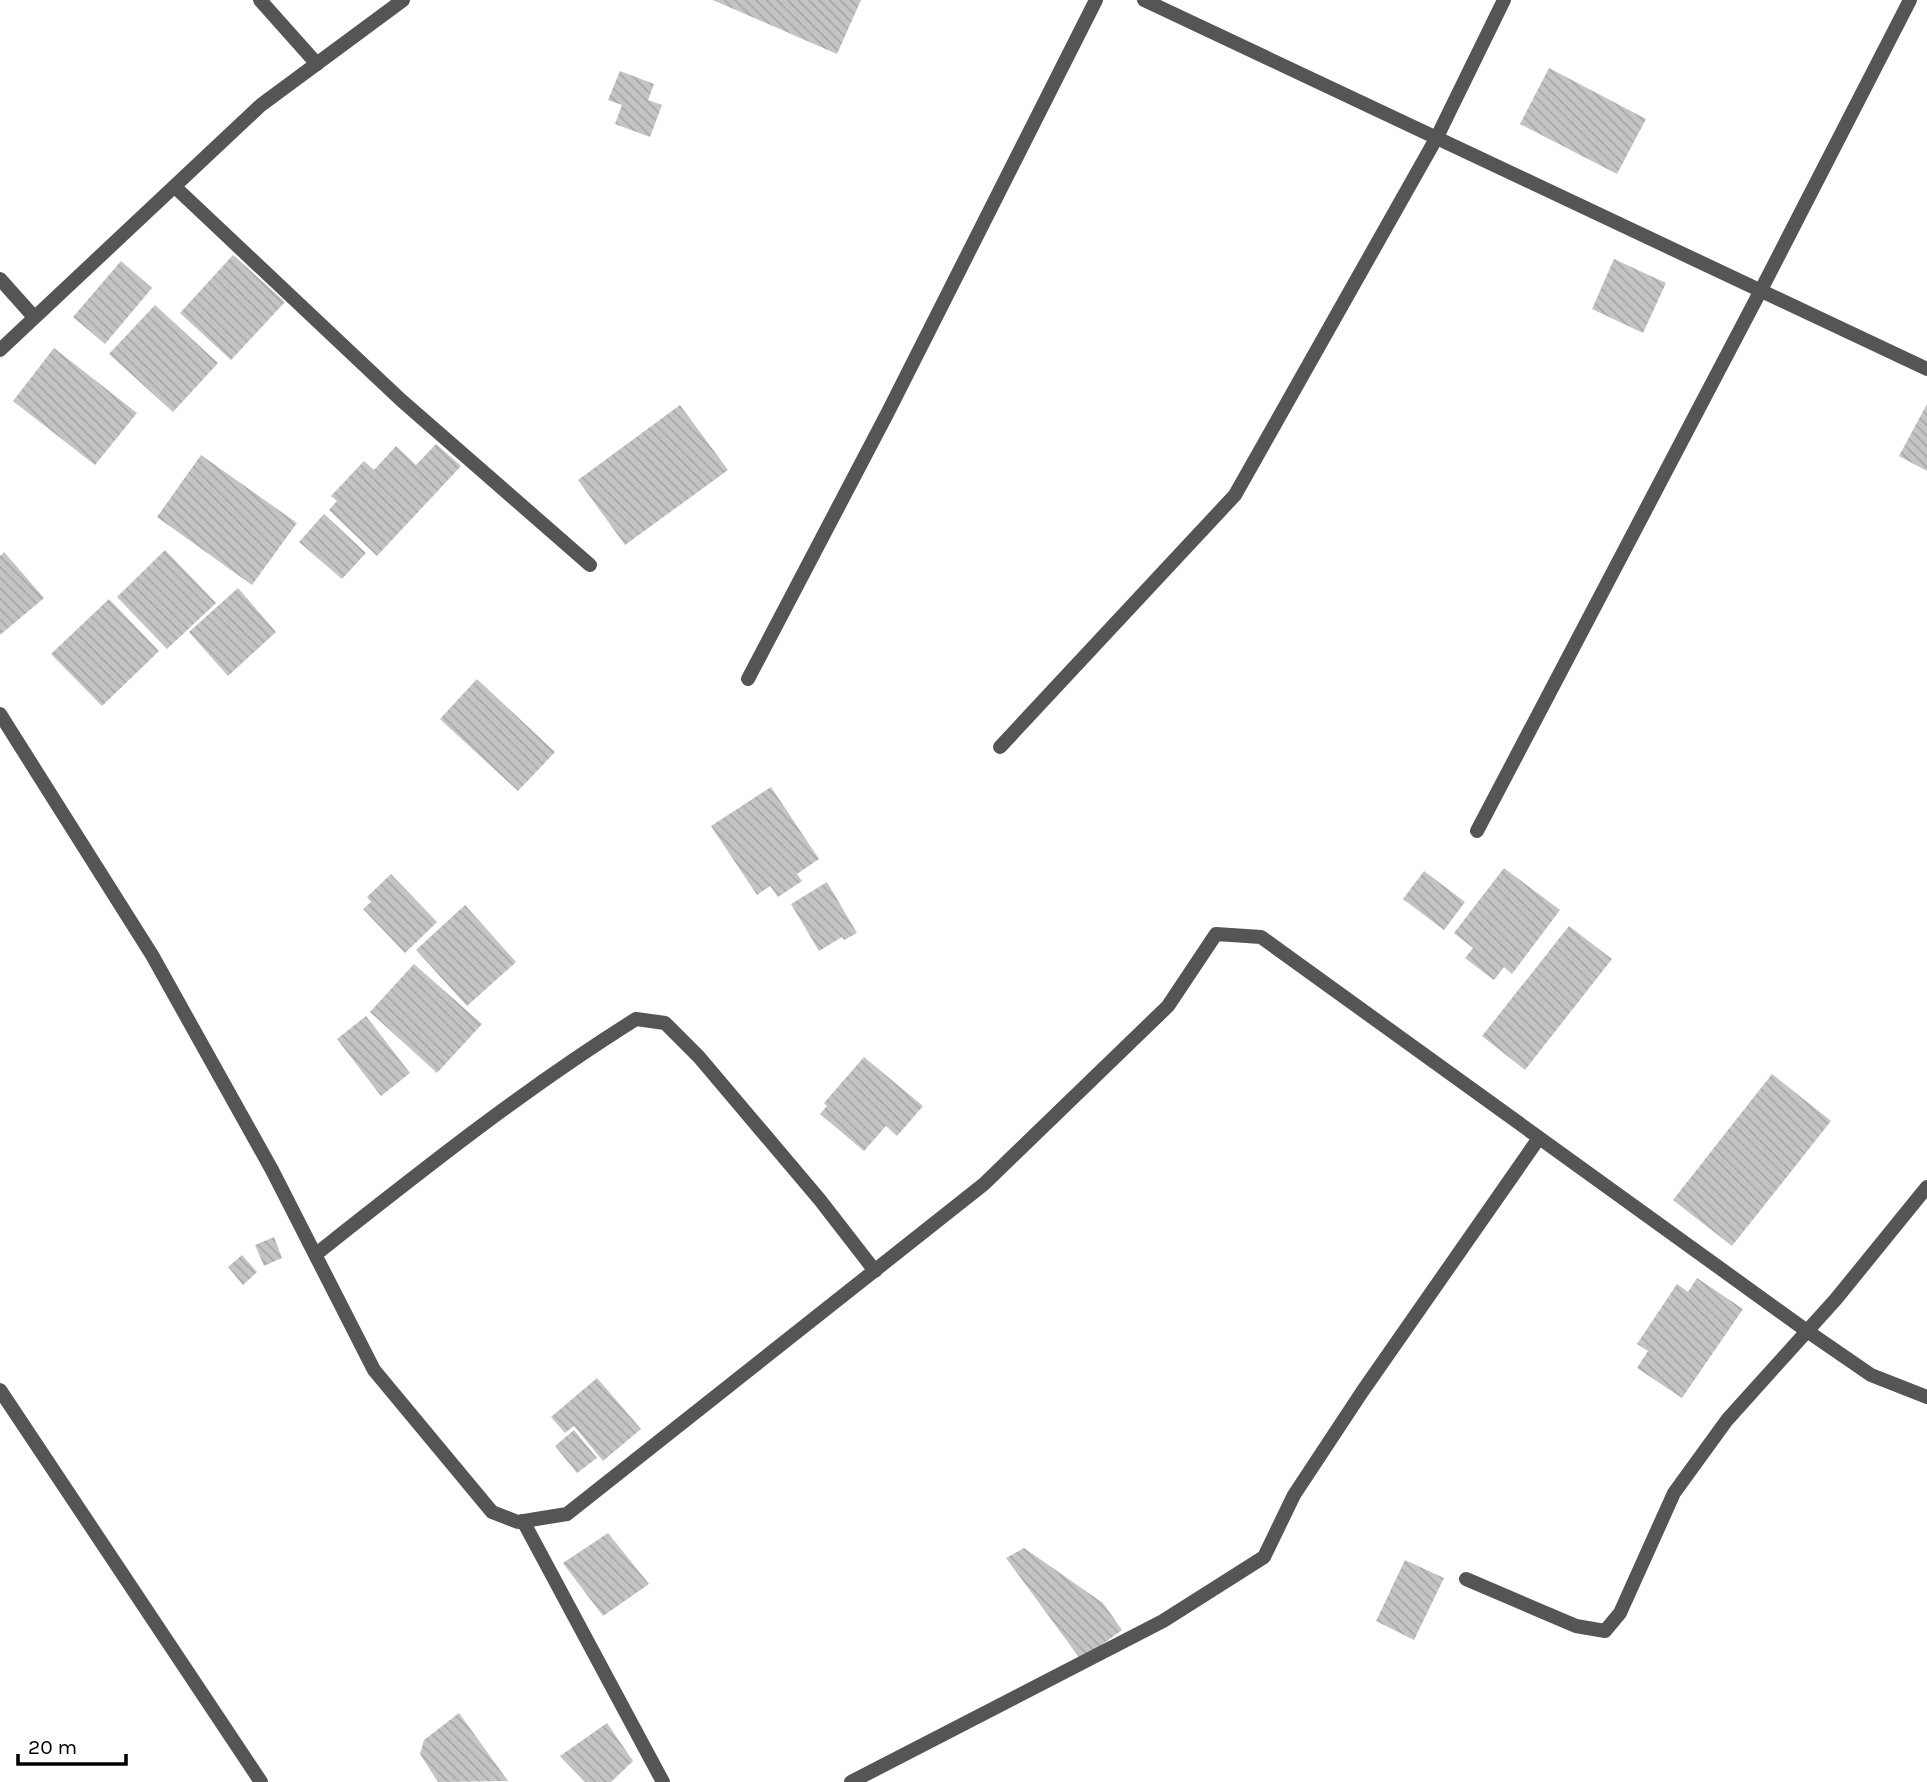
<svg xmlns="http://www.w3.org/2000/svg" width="1927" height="1782" viewBox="0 0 1927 1782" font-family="Karla,sans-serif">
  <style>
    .building { fill: url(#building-back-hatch) }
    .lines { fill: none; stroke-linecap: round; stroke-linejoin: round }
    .street { stroke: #555; stroke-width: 14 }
  </style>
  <defs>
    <pattern id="building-back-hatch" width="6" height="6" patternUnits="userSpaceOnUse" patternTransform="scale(1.75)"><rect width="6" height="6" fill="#c4c4c4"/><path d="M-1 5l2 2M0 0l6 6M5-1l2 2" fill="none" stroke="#a7a7a7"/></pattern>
  </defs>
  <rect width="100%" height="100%" fill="#fff"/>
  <!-- building -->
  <g class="building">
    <path d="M 713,0 L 861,0 L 837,54 Z"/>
    <path d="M 1549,68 L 1646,119 L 1617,174 L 1520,124 Z"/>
    <path d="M 620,71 L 654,84 L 648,100 L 662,105 L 650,137 L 615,124 L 622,105 L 608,100 Z"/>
    <path d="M 233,255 L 285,302 L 231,360 L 180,313 Z"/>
    <path d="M 1614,259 L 1666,283 L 1643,333 L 1592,309 Z"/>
    <path d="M 121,261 L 152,288 L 105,344 L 73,317 Z"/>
    <path d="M 155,305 L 218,363 L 173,412 L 109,354 Z"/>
    <path d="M 54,348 L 137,413 L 95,465 L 13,401 Z"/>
    <path d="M 1927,404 L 1927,471 L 1899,456 Z"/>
    <path d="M 680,405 L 728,470 L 625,545 L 578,480 Z"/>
    <path d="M 436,444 L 461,466 L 377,556 L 329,510 L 337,501 L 331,496 L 364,461 L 374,470 L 396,446 L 416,465 Z"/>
    <path d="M 201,455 L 297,523 L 252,585 L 157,517 Z"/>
    <path d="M 324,514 L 366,553 L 342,579 L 299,542 Z"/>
    <path d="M 165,550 L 216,603 L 167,649 L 117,597 Z"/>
    <path d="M 4,552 L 44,598 L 0,635 L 0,556 Z"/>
    <path d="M 238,588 L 276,632 L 228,676 L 189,632 Z"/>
    <path d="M 109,599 L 159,651 L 102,706 L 51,654 Z"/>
    <path d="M 477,679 L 555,752 L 518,791 L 440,719 Z"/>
    <path d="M 771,787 L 819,859 L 797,874 L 802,881 L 778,897 L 770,886 L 757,895 L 711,826 Z"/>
    <path d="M 1504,868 L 1560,910 L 1512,974 L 1504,967 L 1494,980 L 1465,958 L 1473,948 L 1454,933 Z"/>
    <path d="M 1424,871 L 1465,902 L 1444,930 L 1403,899 Z"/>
    <path d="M 391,874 L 437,922 L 405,953 L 363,909 L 371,902 L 367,897 Z"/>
    <path d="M 827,882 L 857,933 L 844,940 L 842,937 L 819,951 L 791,904 Z"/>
    <path d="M 465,905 L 516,962 L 467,1006 L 416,950 Z"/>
    <path d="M 1569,926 L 1612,959 L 1525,1070 L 1482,1036 Z"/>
    <path d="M 414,964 L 482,1024 L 437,1073 L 370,1012 Z"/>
    <path d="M 366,1016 L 410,1073 L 381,1096 L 337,1039 Z"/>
    <path d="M 864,1057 L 923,1106 L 897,1136 L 886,1126 L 864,1151 L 820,1114 L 827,1106 L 824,1103 Z"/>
    <path d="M 1772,1074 L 1831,1121 L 1732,1246 L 1673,1200 Z"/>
    <path d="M 274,1237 L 282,1258 L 264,1266 L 255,1245 Z"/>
    <path d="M 242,1255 L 257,1272 L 243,1285 L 228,1267 Z"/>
    <path d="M 1697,1278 L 1743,1309 L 1682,1398 L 1637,1368 L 1648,1351 L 1637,1344 L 1677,1284 L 1688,1292 Z"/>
    <path d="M 597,1378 L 641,1429 L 603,1461 L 574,1426 L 565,1433 L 551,1417 Z"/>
    <path d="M 574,1430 L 597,1458 L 577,1473 L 555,1446 Z"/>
    <path d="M 608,1533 L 649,1584 L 603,1616 L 563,1563 Z"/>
    <path d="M 1024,1548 L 1103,1603 L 1122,1630 L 1081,1660 L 1006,1558 Z"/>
    <path d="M 1405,1560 L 1444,1578 L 1414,1640 L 1376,1621 Z"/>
    <path d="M 459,1713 L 508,1781 L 438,1782 L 420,1754 L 424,1740 Z"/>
    <path d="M 607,1723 L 633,1761 L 611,1782 L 585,1782 L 560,1756 Z"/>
  </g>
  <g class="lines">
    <!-- street -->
    <g class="street">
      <path d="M 260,0 L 317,64"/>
      <path d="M 1144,0 L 1927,369"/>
      <path d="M 175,187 L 401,400 L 590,565"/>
      <path d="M 0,279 L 34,317"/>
      <path d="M 0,350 L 261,105 L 403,0"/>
      <path d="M 748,679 L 887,414 L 1096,0"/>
      <path d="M 0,714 L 152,955 L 272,1170 L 374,1370 L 492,1512 L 518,1522 L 567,1514 L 984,1184 L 1168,1006 L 1216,934 L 1261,937 L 1807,1331 L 1871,1375 L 1927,1397"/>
      <path d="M 1000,747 L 1235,495 L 1437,137 L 1504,0"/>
      <path d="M 1477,831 L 1761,290 L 1910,0"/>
      <path d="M 316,1254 C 420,1172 524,1089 636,1019 L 665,1023 L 699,1057 L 820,1200 L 875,1271"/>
      <path d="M 0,1390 L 261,1782"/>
      <path d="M 523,1521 L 663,1782"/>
      <path d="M 1466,1579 L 1576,1626 L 1605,1631 L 1620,1613 L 1674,1493 L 1727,1420 L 1836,1299 L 1927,1187"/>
      <path d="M 851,1782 L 1163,1621 L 1264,1557 L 1294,1495 L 1362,1392 L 1539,1138"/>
    </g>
  </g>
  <!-- scale -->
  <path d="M18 1754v10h108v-10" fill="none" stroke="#000000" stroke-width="3.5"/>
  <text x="28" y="1754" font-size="21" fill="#000000" stroke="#ffffff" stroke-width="5" paint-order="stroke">20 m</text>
</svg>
